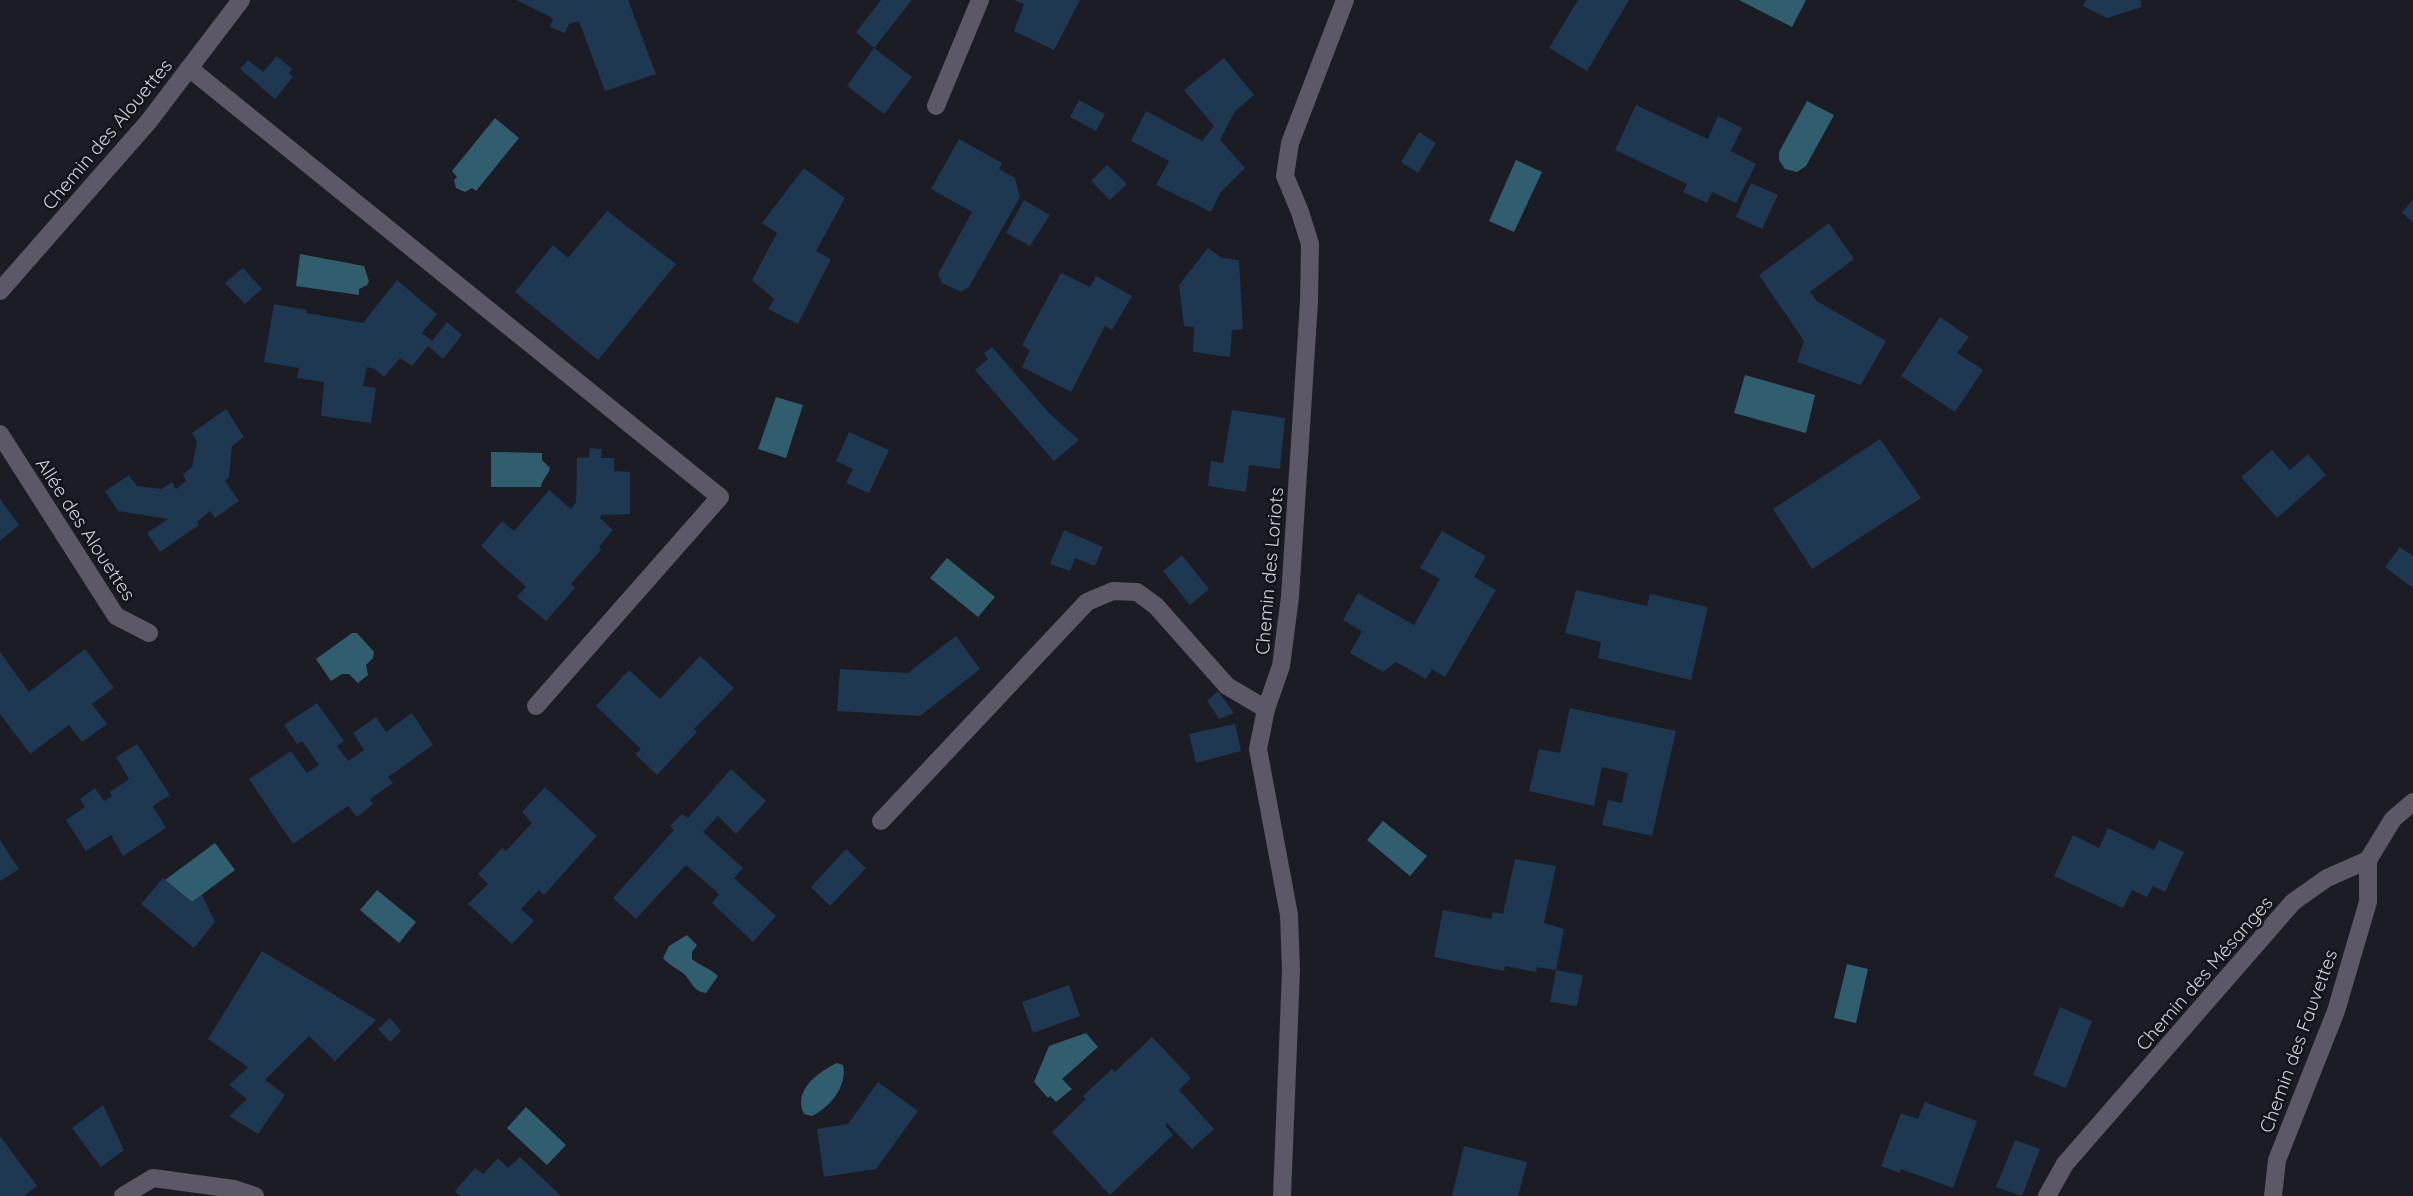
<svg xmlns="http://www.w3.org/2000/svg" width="2413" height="1196" viewBox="0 0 2413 1196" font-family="Quicksand,sans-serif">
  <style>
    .water { fill: #315e6f }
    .building { fill: #1e3852 }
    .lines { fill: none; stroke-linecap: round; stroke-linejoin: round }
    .lane { stroke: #5d5868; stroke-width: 18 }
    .street { stroke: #5d5868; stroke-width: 18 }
    .labels { text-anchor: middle; stroke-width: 5; stroke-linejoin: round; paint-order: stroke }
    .street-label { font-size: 19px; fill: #d2d3d9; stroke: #12131b }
  </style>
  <rect width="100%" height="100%" fill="#1b1c24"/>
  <!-- water -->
  <g class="water">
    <path d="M 1739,0 L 1806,0 L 1792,27 Z"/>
    <path d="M 1807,101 L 1834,115 L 1806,166 L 1797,172 L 1785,169 L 1779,160 L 1779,152 Z"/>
    <path d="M 495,118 L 519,138 L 476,191 L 472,188 L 465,192 L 456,188 L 454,180 L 457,177 L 452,171 Z"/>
    <path d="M 1516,160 L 1542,172 L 1514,232 L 1489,221 Z"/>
    <path d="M 300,254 L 364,266 L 369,281 L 367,285 L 359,289 L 359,295 L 296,286 Z"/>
    <path d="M 1745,375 L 1815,395 L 1806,433 L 1734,413 Z"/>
    <path d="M 776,397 L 803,405 L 786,458 L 758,449 Z"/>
    <path d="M 491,452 L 542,453 L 542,460 L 550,468 C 548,476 542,479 541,487 L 491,487 Z"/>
    <path d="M 947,558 L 995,597 L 978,617 L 930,578 Z"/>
    <path d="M 352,633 L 357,633 L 374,652 L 373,658 L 366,665 L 368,675 L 358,683 L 349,674 L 342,674 L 331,681 L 316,659 Z"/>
    <path d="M 1383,821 L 1427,856 L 1410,876 L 1367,840 Z"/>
    <path d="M 215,843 L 235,870 L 192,902 L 165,880 Z"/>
    <path d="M 377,890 L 416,922 L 399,943 L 360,910 Z"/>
    <path d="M 687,935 L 697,945 L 692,952 L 692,959 C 700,966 708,967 718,976 L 706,993 C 692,991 692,981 683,973 C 676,968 669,965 663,958 L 669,946 Z"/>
    <path d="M 1847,964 L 1868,969 L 1856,1023 L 1834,1018 Z"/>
    <path d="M 1086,1033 L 1098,1047 L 1062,1079 L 1072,1089 L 1056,1102 L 1050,1096 L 1048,1098 L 1034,1082 L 1049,1046 Z"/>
    <path d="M 837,1063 L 843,1065 C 848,1086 829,1108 812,1116 L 804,1114 C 792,1091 818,1072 837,1063 Z"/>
    <path d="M 526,1107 L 566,1145 L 547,1165 L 507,1128 Z"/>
  </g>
  <!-- building -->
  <g class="building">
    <path d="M 516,0 L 628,0 L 656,74 L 605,91 L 579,21 L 569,24 L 565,33 L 550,27 L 553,19 L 547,15 Z"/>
    <path d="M 881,0 L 912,0 L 874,48 L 856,32 Z"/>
    <path d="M 1014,0 L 1080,0 L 1054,50 L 1014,31 L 1024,4 Z"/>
    <path d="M 1578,0 L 1629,0 L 1587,71 L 1549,48 Z"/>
    <path d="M 2086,0 L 2140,0 L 2142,7 L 2107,18 L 2083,6 Z"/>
    <path d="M 874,48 L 912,77 L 884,114 L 847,86 Z"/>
    <path d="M 277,56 L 292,69 L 289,73 L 293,77 L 275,99 L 240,69 L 248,60 L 263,72 Z"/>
    <path d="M 1224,58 L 1254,95 L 1235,111 L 1220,140 L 1245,168 L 1220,193 L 1211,212 L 1156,185 L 1169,161 L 1131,141 L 1146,111 L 1202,141 L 1214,126 L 1184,90 Z"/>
    <path d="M 1079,100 L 1105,114 L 1096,131 L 1070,117 Z"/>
    <path d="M 1636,105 L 1708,139 L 1718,116 L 1742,128 L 1731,151 L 1756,164 L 1736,203 L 1712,192 L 1707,203 L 1683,192 L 1687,184 L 1615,150 Z"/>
    <path d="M 1419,132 L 1436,143 L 1418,173 L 1401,162 Z"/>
    <path d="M 959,139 L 1002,163 L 999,169 L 1015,178 L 1020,197 L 969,287 L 961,292 L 942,283 L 938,274 L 972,212 L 931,189 Z"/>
    <path d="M 1107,165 L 1127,184 L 1110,200 L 1091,181 Z"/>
    <path d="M 804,168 L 845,198 L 816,251 L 831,259 L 798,324 L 768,309 L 774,299 L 752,280 L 777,233 L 762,223 Z"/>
    <path d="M 1751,183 L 1778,195 L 1762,229 L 1736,217 Z"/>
    <path d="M 2413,199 L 2413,222 L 2402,213 Z"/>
    <path d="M 1024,200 L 1050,215 L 1030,246 L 1006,233 Z"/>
    <path d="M 607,211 L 676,264 L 598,360 L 515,292 L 553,245 L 568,258 Z"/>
    <path d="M 1829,223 L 1854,259 L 1810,292 L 1817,301 L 1886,341 L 1861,385 L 1797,362 L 1804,341 L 1759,275 Z"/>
    <path d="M 1208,248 L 1222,258 L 1239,260 L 1243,329 L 1232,330 L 1230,357 L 1193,352 L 1194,327 L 1184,326 L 1179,285 Z"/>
    <path d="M 243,268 L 262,289 L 245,304 L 225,283 Z"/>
    <path d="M 1061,273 L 1090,287 L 1096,276 L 1132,296 L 1112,330 L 1105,326 L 1071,392 L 1022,367 L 1030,350 L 1022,345 Z"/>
    <path d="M 397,280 L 437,314 L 422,333 L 432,341 L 447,322 L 462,335 L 443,359 L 428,346 L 412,366 L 400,358 L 384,377 L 375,369 L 367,367 L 363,386 L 376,388 L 371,423 L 321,416 L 324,382 L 297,378 L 299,368 L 264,362 L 274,304 L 307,310 L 306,313 L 363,323 Z"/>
    <path d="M 1940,317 L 1969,337 L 1957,353 L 1983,370 L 1955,412 L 1901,376 Z"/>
    <path d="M 992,347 L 1049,413 L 1079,440 L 1054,461 L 975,370 L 988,359 L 984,353 Z"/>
    <path d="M 226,409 L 244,437 L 232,446 L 229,477 L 225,481 L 239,501 L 215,518 L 210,511 L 197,522 L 199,525 L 160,552 L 147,533 L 168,519 L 118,511 L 105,491 L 129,475 L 137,486 L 161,489 L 172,482 L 176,489 L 186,481 L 183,474 L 192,467 L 197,441 L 192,433 Z"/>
    <path d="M 1232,410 L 1285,418 L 1280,469 L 1249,465 L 1246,492 L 1208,486 L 1211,461 L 1223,463 Z"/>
    <path d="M 849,432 L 889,450 L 869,493 L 846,483 L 853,469 L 836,461 Z"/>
    <path d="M 1880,439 L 1921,498 L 1812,569 L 1773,509 Z"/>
    <path d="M 590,448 L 602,449 L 601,458 L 614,458 L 614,471 L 630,472 L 630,514 L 601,515 L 600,518 L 613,530 L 599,547 L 601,550 L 571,584 L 575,588 L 546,621 L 517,597 L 526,587 L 481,546 L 502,521 L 514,531 L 549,490 L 571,509 L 576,502 L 577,458 L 589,457 Z"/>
    <path d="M 2272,450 L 2290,470 L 2308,454 L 2326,475 L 2277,518 L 2241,477 Z"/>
    <path d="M 0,499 L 19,525 L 0,541 Z"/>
    <path d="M 1064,530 L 1103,547 L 1095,566 L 1075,558 L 1070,571 L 1050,564 Z"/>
    <path d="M 1442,531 L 1486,556 L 1474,577 L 1496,590 L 1445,677 L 1432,669 L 1426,679 L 1396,662 L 1383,672 L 1350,653 L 1362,631 L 1343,620 L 1358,593 L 1414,625 L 1440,579 L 1420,568 Z"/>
    <path d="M 2400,547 L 2413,556 L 2413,588 L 2385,567 Z"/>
    <path d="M 1182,555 L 1209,589 L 1190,605 L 1163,571 Z"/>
    <path d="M 1576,590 L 1647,606 L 1650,594 L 1708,607 L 1691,680 L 1598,658 L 1601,642 L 1565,633 Z"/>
    <path d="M 956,636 L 980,669 L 920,716 L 837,711 L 840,669 L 908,673 Z"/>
    <path d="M 85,649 L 114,688 L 92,704 L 107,724 L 82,742 L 69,725 L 30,754 L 0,714 L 0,652 L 29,692 Z"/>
    <path d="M 700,656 L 734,688 L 694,729 L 697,732 L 657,775 L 635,754 L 641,749 L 596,706 L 629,670 L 660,699 Z"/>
    <path d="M 1218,691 L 1234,713 L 1219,719 L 1207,701 Z"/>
    <path d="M 317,703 L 344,741 L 337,746 L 348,761 L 364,750 L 353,733 L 376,717 L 386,732 L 412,713 L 433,745 L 388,777 L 393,783 L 370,799 L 373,804 L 357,817 L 348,806 L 293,844 L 249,779 L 291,751 L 307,773 L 319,765 L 302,741 L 297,744 L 284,725 Z"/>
    <path d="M 1570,708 L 1676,731 L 1652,836 L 1602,825 L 1608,800 L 1622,803 L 1628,773 L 1602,767 L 1594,806 L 1529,791 L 1539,749 L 1560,753 Z"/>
    <path d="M 1235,724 L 1241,751 L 1196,763 L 1189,734 Z"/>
    <path d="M 137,744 L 170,795 L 153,806 L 166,828 L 123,856 L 111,835 L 86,851 L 66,820 L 85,807 L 80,799 L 95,788 L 104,801 L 112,796 L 110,792 L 129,779 L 116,757 Z"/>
    <path d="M 731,769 L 766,801 L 736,834 L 718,816 L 703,832 L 743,868 L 734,878 L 776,916 L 753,942 L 712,903 L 719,894 L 686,865 L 636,919 L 613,898 L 674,830 L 670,826 L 682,814 L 688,818 Z"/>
    <path d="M 545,787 L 597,836 L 544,895 L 539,890 L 521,909 L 534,921 L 512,944 L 468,904 L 488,884 L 478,874 L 502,848 L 506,851 L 532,823 L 522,812 Z"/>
    <path d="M 2108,828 L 2154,850 L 2159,840 L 2184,852 L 2165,892 L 2153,886 L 2147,897 L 2132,890 L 2123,908 L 2054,876 L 2073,835 L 2099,848 Z"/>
    <path d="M 0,840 L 19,869 L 0,881 Z"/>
    <path d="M 846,849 L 866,868 L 830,906 L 811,887 Z"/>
    <path d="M 1515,859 L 1556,866 L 1544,923 L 1564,929 L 1556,970 L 1537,967 L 1536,972 L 1505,966 L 1504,971 L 1434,957 L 1443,910 L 1491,919 L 1493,912 L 1503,914 Z"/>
    <path d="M 163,878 L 192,902 L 202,895 L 215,922 L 194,948 L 141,904 Z"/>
    <path d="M 262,951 L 376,1020 L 335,1061 L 309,1036 L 265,1080 L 285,1095 L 258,1134 L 229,1116 L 247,1099 L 229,1085 L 248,1067 L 208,1039 Z"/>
    <path d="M 1556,970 L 1583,975 L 1577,1006 L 1550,1002 Z"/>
    <path d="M 1069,985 L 1080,1016 L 1033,1033 L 1022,1002 Z"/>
    <path d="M 2060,1007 L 2092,1021 L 2066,1088 L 2033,1075 Z"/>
    <path d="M 390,1018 L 401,1031 L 390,1042 L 378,1029 Z"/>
    <path d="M 1152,1037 L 1191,1078 L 1179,1090 L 1214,1129 L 1192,1149 L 1167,1123 L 1165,1125 L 1173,1135 L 1110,1195 L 1052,1132 L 1086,1099 L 1083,1096 L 1112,1069 L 1115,1072 Z"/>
    <path d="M 878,1082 L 918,1111 L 876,1169 L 824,1177 L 817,1129 L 848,1124 Z"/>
    <path d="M 1925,1102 L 1977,1121 L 1953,1188 L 1901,1169 L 1900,1173 L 1881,1166 L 1901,1113 L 1918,1119 Z"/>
    <path d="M 103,1105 L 124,1150 L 101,1167 L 72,1128 Z"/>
    <path d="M 0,1136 L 37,1186 L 24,1196 L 0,1196 Z"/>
    <path d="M 2015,1140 L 2040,1149 L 2022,1196 L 1996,1187 Z"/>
    <path d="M 1464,1146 L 1527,1162 L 1518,1196 L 1452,1196 Z"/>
    <path d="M 520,1157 L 561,1196 L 460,1196 L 455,1191 L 475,1168 L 483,1174 L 498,1158 L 508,1168 Z"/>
  </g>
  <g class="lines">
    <!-- lane -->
    <g class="lane">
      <path d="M 189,68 L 720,497 L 536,706"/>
      <path d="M 936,106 L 980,0"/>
      <path d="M 881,821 L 1087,602 L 1113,591 L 1137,592 L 1156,606 L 1227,686 L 1266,709"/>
    </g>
    <!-- street -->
    <g class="street">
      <path d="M 0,291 L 149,121 L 241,0"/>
      <path d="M 0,434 L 116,616 L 149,633"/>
      <path d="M 123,1196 L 153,1178 L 234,1189 L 255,1196"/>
      <path d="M 1282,1196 L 1291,970 L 1289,915 L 1258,749 L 1266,709 L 1281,666 L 1290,597 L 1309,302 L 1310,244 L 1300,212 L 1285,176 L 1290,143 L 1345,0"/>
      <path d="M 2047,1196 L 2065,1164 L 2293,902 L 2327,878 L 2368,860 L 2393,819 L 2413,802"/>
      <path d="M 2273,1196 L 2277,1160 L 2336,1011 L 2368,902 L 2368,860"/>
    </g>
  </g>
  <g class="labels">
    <!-- street labels -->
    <g class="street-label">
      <text transform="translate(107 134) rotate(-50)" y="7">Chemin des Alouettes</text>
      <text transform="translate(86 529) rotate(57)" y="7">Allée des Alouettes</text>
      <text transform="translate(1269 571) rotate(-85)" y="7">Chemin des Loriots</text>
      <text transform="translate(2204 973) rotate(-49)" y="7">Chemin des Mésanges</text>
      <text transform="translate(2298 1041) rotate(-70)" y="7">Chemin des Fauvettes</text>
    </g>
  </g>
</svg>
